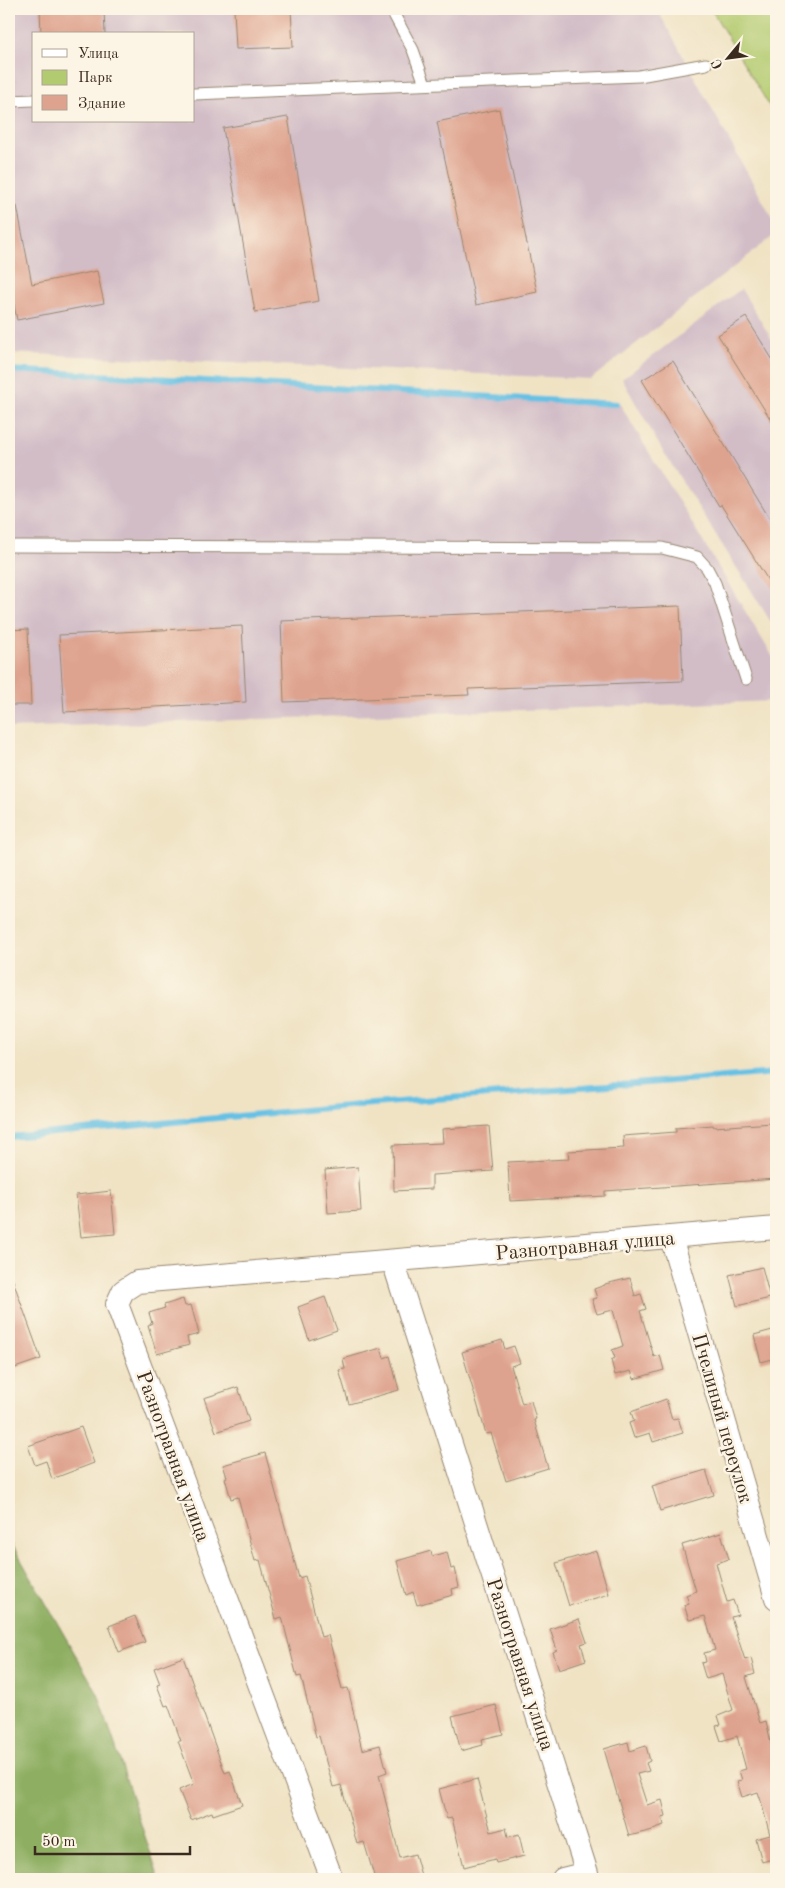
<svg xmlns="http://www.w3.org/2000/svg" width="785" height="1888" viewBox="0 0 785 1888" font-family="'Old Standard TT',serif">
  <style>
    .industrial { fill: #d2bdc7; fill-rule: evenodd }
    .green { fill: #b3cb70; stroke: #777a47 }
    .forest { fill: #8eaf62; stroke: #646c40 }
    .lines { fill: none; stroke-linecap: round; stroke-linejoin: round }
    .stream { stroke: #66c1e4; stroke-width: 6 }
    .building { fill: #dea38e }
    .lane-casing { stroke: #968671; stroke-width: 13 }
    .street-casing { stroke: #968671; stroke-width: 24 }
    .lane { stroke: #fff; stroke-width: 11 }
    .street { stroke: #fff; stroke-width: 22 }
    .labels { text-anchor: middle; stroke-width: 5; stroke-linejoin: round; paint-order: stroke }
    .street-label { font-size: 20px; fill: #3b2a1e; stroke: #fcf5e5 }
  </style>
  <rect width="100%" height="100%" fill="#fcf5e5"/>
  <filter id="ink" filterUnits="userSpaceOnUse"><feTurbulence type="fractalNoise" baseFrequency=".02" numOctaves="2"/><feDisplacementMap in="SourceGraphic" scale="10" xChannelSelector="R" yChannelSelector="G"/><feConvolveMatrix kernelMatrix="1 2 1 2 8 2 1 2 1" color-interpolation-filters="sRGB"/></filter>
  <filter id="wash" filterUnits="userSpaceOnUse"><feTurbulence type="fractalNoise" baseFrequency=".0096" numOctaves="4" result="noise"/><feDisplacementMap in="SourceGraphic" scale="20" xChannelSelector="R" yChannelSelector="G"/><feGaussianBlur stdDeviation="1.12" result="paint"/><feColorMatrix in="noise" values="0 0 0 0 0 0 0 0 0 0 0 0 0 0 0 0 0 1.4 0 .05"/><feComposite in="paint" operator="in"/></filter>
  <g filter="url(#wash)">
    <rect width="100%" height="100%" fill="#f0e3c4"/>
    <!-- industrial -->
    <g class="industrial">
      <path d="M 9,9 L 657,9 L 776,225 L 776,234 L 591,379 L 9,353 ZM 34,34 L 194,34 L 194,121 L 34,121 Z"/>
      <path d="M 741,289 L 776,346 L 776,630 L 661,448 L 622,379 Z"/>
      <path d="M 9,370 L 618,401 L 776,662 L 776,701 L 9,728 Z"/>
    </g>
    <!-- green -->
    <path class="green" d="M 711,9 L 776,9 L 776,117 Z"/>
    <!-- forest -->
    <path class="forest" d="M 9,1539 L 98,1694 L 159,1879 L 9,1879 Z"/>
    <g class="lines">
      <!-- stream -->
      <g class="stream">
        <path d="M 9,370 L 616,404"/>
        <path d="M 9,1137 L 359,1105 L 776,1073"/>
      </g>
    </g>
    <g id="blocks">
      <!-- building -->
      <g class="building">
        <path d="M 40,9 L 104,9 L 105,34 L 41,34 Z"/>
        <path d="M 234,9 L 291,9 L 293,47 L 236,49 Z"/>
        <path d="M 499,109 L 537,292 L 476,305 L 437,122 Z"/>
        <path d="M 288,117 L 319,301 L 255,312 L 223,128 Z"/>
        <path d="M 17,206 L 32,284 L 97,271 L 104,303 L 17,320 L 9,280 L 9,207 Z"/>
        <path d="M 746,317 L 776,365 L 776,428 L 718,335 Z"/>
        <path d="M 673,361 L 776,529 L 776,593 L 721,505 L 719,506 L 642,380 Z"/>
        <path d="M 680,606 L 683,681 L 468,689 L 469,695 L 284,702 L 281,621 Z"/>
        <path d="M 242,626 L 246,702 L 64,712 L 59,635 Z"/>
        <path d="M 28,629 L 31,705 L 9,705 L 9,630 Z"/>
        <path d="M 773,1123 L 776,1179 L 605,1191 L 605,1196 L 510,1201 L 508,1162 L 569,1159 L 568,1151 L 624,1148 L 623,1136 L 676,1132 L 676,1128 L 713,1125 L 714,1127 Z"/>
        <path d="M 489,1126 L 493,1171 L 432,1175 L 432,1189 L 394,1191 L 393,1145 L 443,1143 L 442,1129 Z"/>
        <path d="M 358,1167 L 361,1211 L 328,1213 L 325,1170 Z"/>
        <path d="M 111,1191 L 115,1234 L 81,1237 L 76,1195 Z"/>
        <path d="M 762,1267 L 770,1298 L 737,1306 L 729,1275 Z"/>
        <path d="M 11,1275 L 41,1359 L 9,1370 L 9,1276 Z"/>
        <path d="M 630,1278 L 635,1296 L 641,1294 L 646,1309 L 640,1311 L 654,1357 L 660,1355 L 664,1370 L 634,1379 L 631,1371 L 615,1375 L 611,1360 L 615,1358 L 612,1350 L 623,1346 L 613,1310 L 597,1314 L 592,1299 L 597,1298 L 594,1289 L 605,1285 L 605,1284 Z"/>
        <path d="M 325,1297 L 337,1330 L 309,1340 L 298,1307 Z"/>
        <path d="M 183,1299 L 185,1306 L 191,1305 L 199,1334 L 187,1337 L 189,1345 L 157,1354 L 148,1325 L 152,1323 L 149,1313 L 165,1308 L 164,1305 Z"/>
        <path d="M 776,1329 L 776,1358 L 761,1362 L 754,1335 Z"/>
        <path d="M 502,1340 L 505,1349 L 514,1346 L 520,1363 L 511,1366 L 522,1404 L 531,1401 L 536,1419 L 534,1420 L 548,1468 L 506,1481 L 491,1433 L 486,1434 L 462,1352 Z"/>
        <path d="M 381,1348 L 384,1358 L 390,1356 L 399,1390 L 349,1404 L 339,1370 L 345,1369 L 343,1359 Z"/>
        <path d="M 238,1387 L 249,1421 L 216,1432 L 204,1398 Z"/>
        <path d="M 666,1399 L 672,1419 L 678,1418 L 683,1433 L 653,1442 L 650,1433 L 634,1438 L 629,1423 L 634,1421 L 631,1412 Z"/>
        <path d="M 81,1427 L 94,1463 L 52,1479 L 46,1461 L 35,1465 L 28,1446 Z"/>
        <path d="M 265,1453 L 299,1578 L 305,1576 L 321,1637 L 328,1635 L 342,1689 L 348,1688 L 362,1750 L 380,1745 L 387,1772 L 379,1775 L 400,1858 L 415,1854 L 422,1879 L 375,1879 L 364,1842 L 357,1844 L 341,1785 L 333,1787 L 319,1736 L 316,1737 L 301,1676 L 297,1677 L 282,1617 L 276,1619 L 260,1560 L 255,1561 L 238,1497 L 231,1499 L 225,1478 L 227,1477 L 223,1465 Z"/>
        <path d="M 706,1470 L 714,1495 L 660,1511 L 652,1486 Z"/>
        <path d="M 721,1533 L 729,1559 L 716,1563 L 727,1602 L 733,1600 L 738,1615 L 731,1617 L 745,1660 L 751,1658 L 755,1674 L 746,1677 L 760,1723 L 766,1721 L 776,1764 L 776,1858 L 762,1862 L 756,1839 L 770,1835 L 761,1801 L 758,1792 L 742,1797 L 737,1781 L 742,1780 L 739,1771 L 746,1769 L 737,1736 L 721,1741 L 716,1726 L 721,1725 L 718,1716 L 733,1710 L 722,1674 L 706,1679 L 701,1663 L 706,1662 L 704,1653 L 715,1650 L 705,1616 L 689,1620 L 684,1605 L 689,1603 L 686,1595 L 696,1591 L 682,1545 Z"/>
        <path d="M 431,1551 L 432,1556 L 447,1552 L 451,1569 L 455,1568 L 459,1587 L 452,1589 L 453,1595 L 417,1605 L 413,1592 L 406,1595 L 397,1561 Z"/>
        <path d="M 596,1551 L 609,1594 L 569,1606 L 556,1563 Z"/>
        <path d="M 135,1616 L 145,1642 L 119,1652 L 109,1626 Z"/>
        <path d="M 579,1619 L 587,1642 L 581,1644 L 586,1660 L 559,1669 L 553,1652 L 557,1650 L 550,1629 Z"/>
        <path d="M 183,1657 L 225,1773 L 230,1771 L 242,1805 L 213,1815 L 212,1812 L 191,1820 L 179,1790 L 194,1784 L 178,1741 L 181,1741 L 168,1705 L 165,1706 L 157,1685 L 160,1684 L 154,1668 Z"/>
        <path d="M 496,1705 L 503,1734 L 482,1739 L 483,1745 L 461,1751 L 452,1716 Z"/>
        <path d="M 628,1742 L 630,1751 L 646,1746 L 650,1761 L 646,1763 L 649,1771 L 637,1774 L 647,1805 L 662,1800 L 666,1816 L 662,1817 L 664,1825 L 653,1829 L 653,1830 L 629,1836 L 604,1749 Z"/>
        <path d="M 477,1779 L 491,1832 L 506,1828 L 508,1837 L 519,1834 L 524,1856 L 496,1863 L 495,1859 L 464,1867 L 452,1818 L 447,1819 L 439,1789 Z"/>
      </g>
    </g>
  </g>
  <g filter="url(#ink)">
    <use href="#blocks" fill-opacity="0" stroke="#968671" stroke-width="1"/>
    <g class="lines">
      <defs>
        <g id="lane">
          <path d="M 391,9 L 413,50 L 425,84"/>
          <path d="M 194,94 L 639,76 L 706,64"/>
          <path d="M 9,101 L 34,100"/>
          <path d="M 9,546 L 662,548 L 697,557 L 707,568 L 715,583 L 746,679"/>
        </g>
        <g id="street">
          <path d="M 671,1237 L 776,1598"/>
          <path d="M 393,1261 L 587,1873 L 563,1879"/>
          <path d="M 332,1879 L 117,1304 L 123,1291 L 137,1282 L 776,1228"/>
        </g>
      </defs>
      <!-- lane casing -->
      <use href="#lane" class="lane-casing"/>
      <!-- street casing -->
      <use href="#street" class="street-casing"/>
      <!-- lane -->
      <use href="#lane" class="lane"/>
      <!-- street -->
      <use href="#street" class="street"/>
    </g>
  </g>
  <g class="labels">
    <!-- street labels -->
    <g class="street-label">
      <text transform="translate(585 1245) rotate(-5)" y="7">Разнотравная улица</text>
      <text transform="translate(723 1418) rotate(74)" y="7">Пчелиный переулок</text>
      <text transform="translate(174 1456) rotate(70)" y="7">Разнотравная улица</text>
      <text transform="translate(521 1664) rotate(72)" y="7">Разнотравная улица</text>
    </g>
  </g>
  <!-- margin -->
  <rect width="785" height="1888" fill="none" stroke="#fcf5e5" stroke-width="30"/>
  <!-- legend -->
  <rect x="32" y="32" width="162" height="90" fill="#fcf5e5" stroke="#afa495"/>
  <rect x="42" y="49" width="25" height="8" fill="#ffffff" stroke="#afa495"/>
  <text x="78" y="58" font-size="15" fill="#3b2a1e">Улица</text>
  <rect x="42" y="70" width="25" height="15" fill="#b3cb70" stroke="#afa495"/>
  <text x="78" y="82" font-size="15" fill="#3b2a1e">Парк</text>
  <rect x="42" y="95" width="25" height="15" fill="#dea38e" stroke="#afa495"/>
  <text x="78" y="108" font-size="15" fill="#3b2a1e">Здание</text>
  <!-- north arrow -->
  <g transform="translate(728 58) rotate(241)" stroke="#fcf5e5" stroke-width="4" paint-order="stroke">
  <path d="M0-4L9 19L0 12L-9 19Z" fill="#3b2a1e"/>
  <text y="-8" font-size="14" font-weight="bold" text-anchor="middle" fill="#3b2a1e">С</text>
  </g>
  <!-- scale -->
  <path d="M35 1846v8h155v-8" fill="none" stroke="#3b2a1e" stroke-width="2.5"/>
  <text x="42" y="1846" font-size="15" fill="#3b2a1e" stroke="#fcf5e5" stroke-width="4" paint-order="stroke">50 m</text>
</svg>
